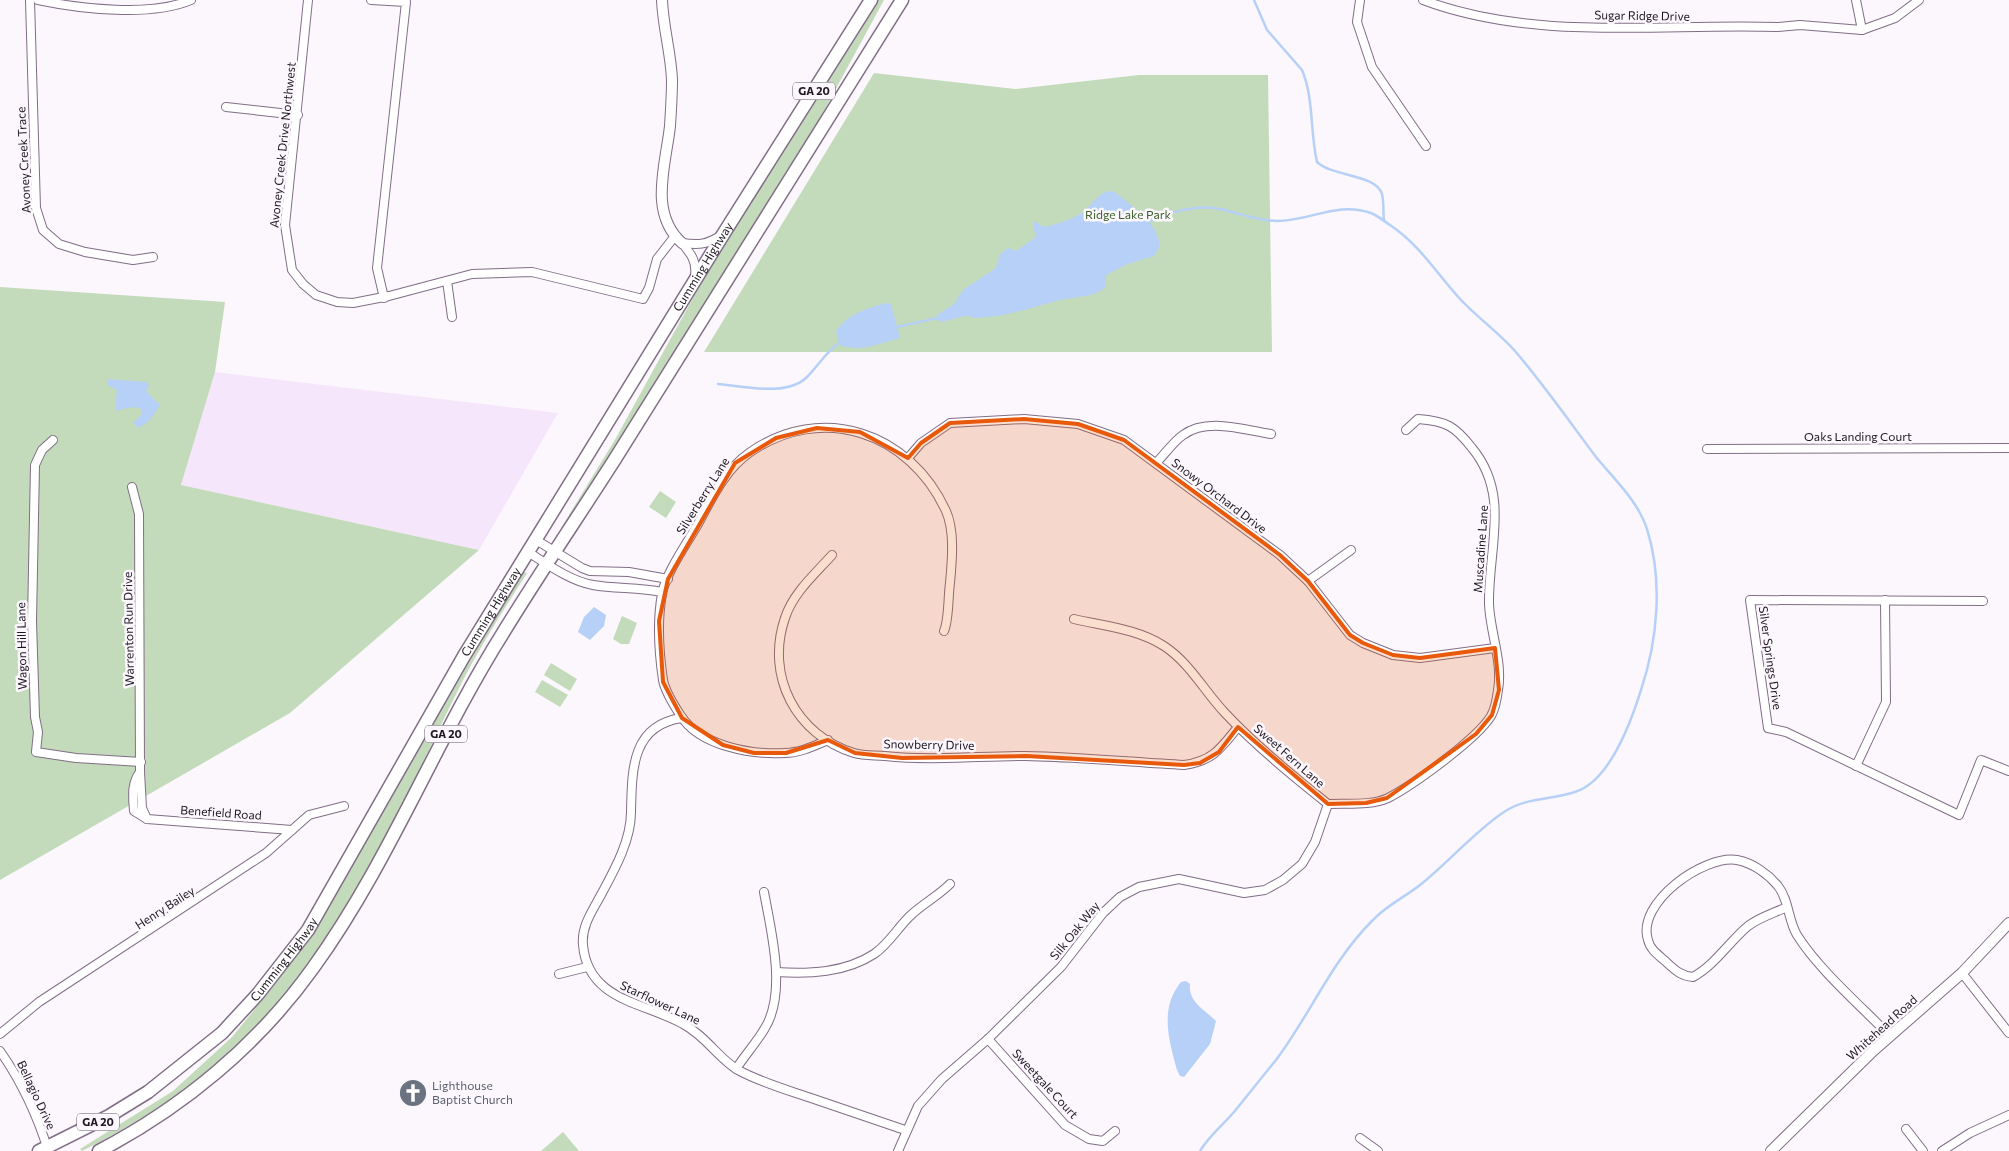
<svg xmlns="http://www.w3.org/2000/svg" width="2009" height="1151" viewBox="0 0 2009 1151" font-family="Commissioner,sans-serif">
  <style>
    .built { fill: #f6e6fb }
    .green { fill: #c4dbbb }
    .water { fill: #b6d0f8 }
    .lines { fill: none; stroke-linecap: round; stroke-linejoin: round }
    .stream { stroke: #b6d0f8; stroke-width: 2.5 }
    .minor-casing { stroke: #806e86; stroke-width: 10 }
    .tertiary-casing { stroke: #806e86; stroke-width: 12 }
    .trunk-casing { stroke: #806e86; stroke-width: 15 }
    .minor { stroke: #fff; stroke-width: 8 }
    .tertiary { stroke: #fff; stroke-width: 10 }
    .trunk { stroke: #fff; stroke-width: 12 }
    .marked { fill: #e8590c; fill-opacity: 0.2; stroke: #e8590c; stroke-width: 4; stroke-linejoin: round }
    .labels { text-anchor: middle; stroke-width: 5; stroke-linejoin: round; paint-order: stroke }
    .shield { fill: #fbf7fd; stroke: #605a63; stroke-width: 1 }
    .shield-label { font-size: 11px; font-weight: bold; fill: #1e1721 }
    .street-label { font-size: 12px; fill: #1e1721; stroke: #fbf7fd }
    .park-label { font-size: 12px; fill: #3b6029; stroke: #fbf7fd }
    .worship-label { font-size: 12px; fill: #5b616d; stroke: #fbf7fd; text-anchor: start }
  </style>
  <rect width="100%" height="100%" fill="#fbf7fd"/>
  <!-- built -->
  <path class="built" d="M 215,372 L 558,413 L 479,550 L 181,485 Z"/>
  <!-- green -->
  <g class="green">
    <path d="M 878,0 L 884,0 L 806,144 L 565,530 L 561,528 L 616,438 L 705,276 Z"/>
    <path d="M 874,73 L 1015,89 L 1139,75 L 1268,75 L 1272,352 L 704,352 Z"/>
    <path d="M 0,287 L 225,302 L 215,372 L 181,485 L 479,550 L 290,713 L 0,880 Z"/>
    <path d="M 660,491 L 676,502 L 666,518 L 649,507 Z"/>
    <path d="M 522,571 L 527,573 C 504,609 481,645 461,684 C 410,787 364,896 292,987 C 236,1057 162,1112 82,1151 L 80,1149 L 173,1091 L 232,1037 L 272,988 L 316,926 Z"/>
    <path d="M 622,616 L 637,623 L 629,644 L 621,644 L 613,639 Z"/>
    <path d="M 551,663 L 577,679 L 570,691 L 544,675 Z"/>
    <path d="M 542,680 L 568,695 L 560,707 L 535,692 Z"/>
    <path d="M 563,1132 L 579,1151 L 541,1151 Z"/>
  </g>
  <!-- water -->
  <g class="water">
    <path d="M 1108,191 L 1115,192 C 1130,205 1162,225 1159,248 L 1154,256 L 1128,264 L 1106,275 L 1105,288 C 1094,297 1075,297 1060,300 C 1030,308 1003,318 972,318 L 968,314 C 958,315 946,325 937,320 L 937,315 L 954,304 L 963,290 L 996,268 L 1000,254 L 1008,248 L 1016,251 L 1036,237 L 1033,225 L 1035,221 L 1043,227 C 1055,225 1075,219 1084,211 C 1093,203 1097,195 1108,191 Z"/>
    <path d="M 885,303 L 891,304 L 900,338 C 881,343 860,353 840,345 L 836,332 C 846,314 867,309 885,303 Z"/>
    <path d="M 107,379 L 147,382 L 149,386 L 146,391 L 160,405 L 150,420 L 139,428 L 133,423 L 141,415 L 142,410 C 134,404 124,410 115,411 L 117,390 L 108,385 Z"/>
    <path d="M 594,607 L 606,615 L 604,626 L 590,640 L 578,632 L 584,617 Z"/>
    <path d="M 1186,981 L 1190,984 C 1188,1002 1204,1009 1216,1021 L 1210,1044 L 1184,1077 L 1180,1076 L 1177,1070 C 1169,1040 1159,1009 1181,982 Z"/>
  </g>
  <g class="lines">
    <!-- stream -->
    <g class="stream">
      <path d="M 1254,0 L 1267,30 L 1302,70 C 1314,98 1310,133 1317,162 C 1333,177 1376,174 1382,194 C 1384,202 1383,213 1384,221"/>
      <path d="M 1148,222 C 1170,212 1196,204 1220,209 C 1239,213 1257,221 1277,221 C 1311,221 1337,201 1371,213 C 1378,216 1384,221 1390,225 C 1420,245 1437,274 1461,300 C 1478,318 1498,332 1515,351 C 1544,385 1569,421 1596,457 C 1614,479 1638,501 1647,529 C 1663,580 1658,639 1641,690 C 1631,722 1610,781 1575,792 C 1551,800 1526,797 1504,812 C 1475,831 1448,863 1420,885 C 1405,897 1387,905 1373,920 C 1332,960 1310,1015 1276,1060 C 1262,1077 1248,1095 1234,1112 C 1223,1125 1209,1136 1200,1151"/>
      <path d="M 951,318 L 969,314"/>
      <path d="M 897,327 L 937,318"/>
      <path d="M 718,384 C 744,386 787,397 807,377 C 819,365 825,353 839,343"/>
    </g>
    <defs>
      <g id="minor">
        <path d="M 30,0 L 36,208 L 43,230 L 59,244 L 85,252 L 133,260 L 153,257"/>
        <path d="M 38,0 C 81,9 151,17 191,0"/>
        <path d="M 308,0 L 285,225 L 292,270 L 303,284 L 316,295 L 337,302 L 353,303 L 389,296 L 472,274 L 532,272 L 643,299 L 649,288 L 657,259 L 675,236"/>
        <path d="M 371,0 L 406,2 L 377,268 L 384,298"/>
        <path d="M 1360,0 L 1357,22 L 1372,67 L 1426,146"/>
        <path d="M 1423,0 C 1535,42 1661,23 1778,27 L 1800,25 L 1862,30 L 1895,18 L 1919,0"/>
        <path d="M 1856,0 L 1862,30"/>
        <path d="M 226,107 L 298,115"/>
        <path d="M 682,243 C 698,245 706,245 720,236"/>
        <path d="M 682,243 C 691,254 697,261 695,276"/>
        <path d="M 447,281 L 452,317"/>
        <path d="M 53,440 L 42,450 L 35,465 L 32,621 L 35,717 L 38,732 L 36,752 L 76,758 L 141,762"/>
        <path d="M 1707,449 L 2009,448"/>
        <path d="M 908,458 L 921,443 L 950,423 L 1024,419 L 1078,424 L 1124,440 L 1280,555 L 1308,581 L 1350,635 L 1363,643 L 1393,655 L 1420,658 L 1495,648"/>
        <path d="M 1156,463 C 1165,454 1173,442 1183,435 C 1207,417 1244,430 1271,434"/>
        <path d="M 132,487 L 139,514 L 140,772 L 142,808 L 147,819"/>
        <path d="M 536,540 L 582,568 L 590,571 L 629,572 L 668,579"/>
        <path d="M 528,552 C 547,564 570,581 593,585 C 616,589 639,587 662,592"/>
        <path d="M 832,555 C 815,574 793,593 785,618 C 765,676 796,735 854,753 C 864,756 875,755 885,756 C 931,761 978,756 1025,756 C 1078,757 1131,762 1184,765 C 1213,761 1221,748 1238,727"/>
        <path d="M 1308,581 L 1351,550"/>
        <path d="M 1983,601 L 1750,600 L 1768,728 L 1786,732 L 1959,815 L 1981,760 L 2009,771"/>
        <path d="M 1074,619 C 1104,626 1138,629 1164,646 C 1190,663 1204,691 1225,713 C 1256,746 1293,776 1328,804 C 1346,803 1371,806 1388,798 C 1413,785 1477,739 1491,716 C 1495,709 1497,698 1498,690 C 1503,662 1490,632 1489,604 C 1488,548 1511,495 1472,448 C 1455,426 1446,421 1418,419 L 1406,430"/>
        <path d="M 682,718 C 631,725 632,771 631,812 C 631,840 615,869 602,893 C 593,910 581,926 583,945 C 588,1001 644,1002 683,1024 C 706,1036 719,1059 738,1070 C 760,1082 784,1089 808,1097 C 841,1108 873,1119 905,1130"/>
        <path d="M 828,740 C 814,746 800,753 785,753 C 752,755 700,746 681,716 C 675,707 665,691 663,680 C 659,653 657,621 662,594 C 666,572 688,542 699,522 C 712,498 726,469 749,453 C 821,402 910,432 946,511 C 955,531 952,561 950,583 C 948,597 949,620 944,631"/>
        <path d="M 1856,766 L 1886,702 L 1885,600"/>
        <path d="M 140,772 C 131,784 133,797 134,811 L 147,819 L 292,830"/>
        <path d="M 1787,907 C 1774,913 1760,917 1748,926 C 1729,942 1715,965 1693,977 C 1680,976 1674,969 1664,960 C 1657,954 1650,949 1648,940 C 1636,903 1703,855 1737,860 C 1753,863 1768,874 1778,886 C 1789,900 1788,920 1797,935 C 1818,969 1862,1007 1890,1036"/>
        <path d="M 776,972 C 809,974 845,973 874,954 C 889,944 898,927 911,915 C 923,904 939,895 950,884"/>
        <path d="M 1962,973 L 2009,1033"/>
        <path d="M 559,974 L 587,967"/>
        <path d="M 0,1034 L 39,1002 L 266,853 L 309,815 L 344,806"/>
        <path d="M 988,1039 L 1065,1125 L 1089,1139 L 1103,1141 L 1115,1131"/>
        <path d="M 0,1051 C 21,1081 37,1115 48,1150"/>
        <path d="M 736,1069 C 745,1055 757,1042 765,1028 C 787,992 771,931 764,892"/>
        <path d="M 1906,1129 L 1923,1151"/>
        <path d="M 1360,1138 L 1378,1151"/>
        <path d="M 898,1151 L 918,1106 L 942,1079 L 988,1039 L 1061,967 L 1103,913 L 1120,897 L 1139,887 L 1179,879 L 1244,893 L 1265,890 L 1283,880 L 1302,864 L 1315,842 L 1328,804"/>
        <path d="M 1942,1151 L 1970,1133 L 2009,1115"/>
      </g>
      <g id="tertiary">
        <path d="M 662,0 C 663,27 671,53 672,80 C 672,95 671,111 670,126 C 666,164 648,213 682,243"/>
        <path d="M 1771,1151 L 1873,1051 L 1962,973 L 2009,923"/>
      </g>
      <g id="trunk">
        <path id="s1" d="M 39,1151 L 109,1116 L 148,1092 L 222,1033 L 258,994 L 308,930 L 464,656 L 724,233 L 871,0"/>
        <path d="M 99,1151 C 183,1107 258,1045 313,968 C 389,863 435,741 503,633 C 539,574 578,517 615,459 C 711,306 806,153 902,0"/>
      </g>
    </defs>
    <!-- minor casing -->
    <use href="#minor" class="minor-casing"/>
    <!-- tertiary casing -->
    <use href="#tertiary" class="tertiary-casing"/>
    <!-- trunk casing -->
    <use href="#trunk" class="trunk-casing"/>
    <!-- minor -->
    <use href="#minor" class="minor"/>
    <!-- tertiary -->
    <use href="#tertiary" class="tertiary"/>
    <!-- trunk -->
    <use href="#trunk" class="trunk"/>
  </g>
  <!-- marked area -->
  <path class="marked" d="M 1024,419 L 1078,424 L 1124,440 L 1280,555 L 1308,581 L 1350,635 L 1363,643 L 1393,655 L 1420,658 L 1495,648 L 1499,690 L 1492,715 L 1476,734 L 1387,798 L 1366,803 L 1328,804 L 1238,727 L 1219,752 L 1200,763 L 1184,765 L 1026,756 L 902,758 L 855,753 L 828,740 L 786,753 L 754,753 L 723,745 L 682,718 L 663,682 L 659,621 L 668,579 L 735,463 L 776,438 L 817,428 L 860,432 L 908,458 L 921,443 L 950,423 Z"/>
  <!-- icons -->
  <defs>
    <symbol id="church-disc" viewBox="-11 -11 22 22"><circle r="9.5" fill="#6b7280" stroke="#fbf7fd"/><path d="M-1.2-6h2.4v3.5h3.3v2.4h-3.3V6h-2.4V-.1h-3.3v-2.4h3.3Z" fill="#fff"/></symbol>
  </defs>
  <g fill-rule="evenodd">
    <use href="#church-disc" x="397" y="1077" width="32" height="32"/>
  </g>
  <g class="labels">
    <!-- shield labels -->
    <g class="shield">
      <rect x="793" y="82.5" width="42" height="17" rx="4"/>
      <rect x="425" y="725.5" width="42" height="17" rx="4"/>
      <rect x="77" y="1113.5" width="42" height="17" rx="4"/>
    </g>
    <g class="shield-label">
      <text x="814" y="95">GA 20</text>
      <text x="446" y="738">GA 20</text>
      <text x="98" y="1126">GA 20</text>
    </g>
    <!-- street labels -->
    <g class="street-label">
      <text transform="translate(1642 16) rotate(1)" y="4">Sugar Ridge Drive</text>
      <text transform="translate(283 145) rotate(-84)" y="4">Avoney Creek Drive Northwest</text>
      <text transform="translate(24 160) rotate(-93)" y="4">Avoney Creek Trace</text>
      <text dy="4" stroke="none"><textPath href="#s1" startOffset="1125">Cumming Highway</textPath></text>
      <text x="1858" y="441">Oaks Landing Court</text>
      <text transform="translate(703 496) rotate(-58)" y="4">Silverberry Lane</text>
      <text transform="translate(1219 496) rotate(37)" y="4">Snowy Orchard Drive</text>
      <text transform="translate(1481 549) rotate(-86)" y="4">Muscadine Lane</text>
      <text dy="4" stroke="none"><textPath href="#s1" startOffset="720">Cumming Highway</textPath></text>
      <text transform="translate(129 629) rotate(-91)" y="4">Warrenton Run Drive</text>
      <text transform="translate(22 646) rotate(-91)" y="4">Wagon Hill Lane</text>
      <text transform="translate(1770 658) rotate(82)" y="4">Silver Springs Drive</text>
      <text transform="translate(929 745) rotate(1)" y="4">Snowberry Drive</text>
      <text transform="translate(1289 756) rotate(41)" y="4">Sweet Fern Lane</text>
      <text transform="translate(221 813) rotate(4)" y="4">Benefield Road</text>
      <text transform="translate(165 908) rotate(-33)" y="4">Henry Bailey</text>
      <text transform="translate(1075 931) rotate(-51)" y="4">Silk Oak Way</text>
      <text dy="4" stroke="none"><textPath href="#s1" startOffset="315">Cumming Highway</textPath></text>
      <text transform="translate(660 1003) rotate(25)" y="4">Starflower Lane</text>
      <text transform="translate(1882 1028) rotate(-42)" y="4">Whitehead Road</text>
      <text transform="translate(1045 1084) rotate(47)" y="4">Sweetgale Court</text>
      <text transform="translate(36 1095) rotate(65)" y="4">Bellagio Drive</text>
    </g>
    <!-- park labels -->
    <g class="park-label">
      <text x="1128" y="219">Ridge Lake Park</text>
    </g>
    <!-- worship labels -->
    <g class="worship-label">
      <text x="432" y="1090">Lighthouse<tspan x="432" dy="14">Baptist Church</tspan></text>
    </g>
  </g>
</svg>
